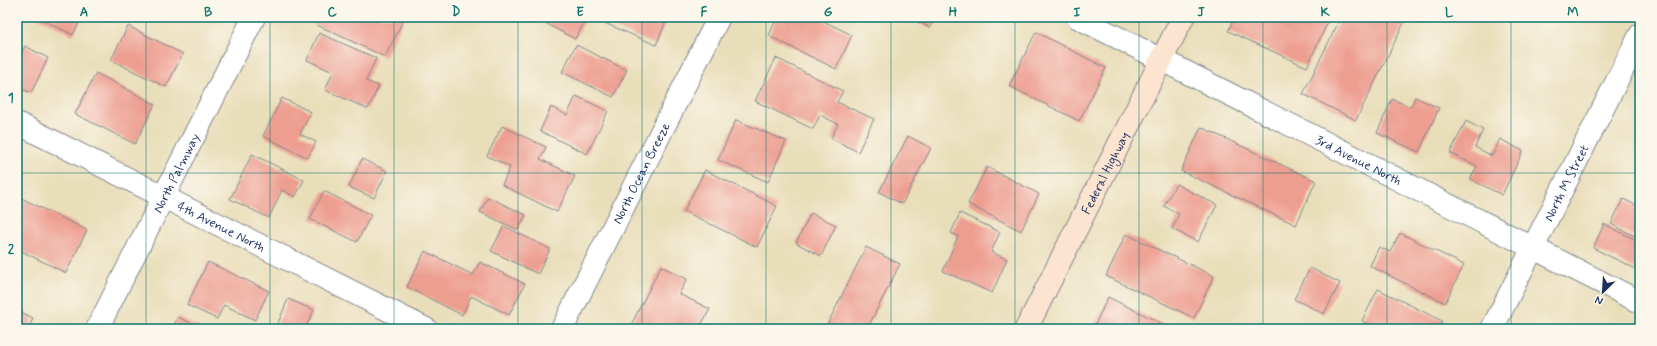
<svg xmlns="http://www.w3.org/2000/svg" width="1657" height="346" viewBox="0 0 1657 346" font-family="Mynerve,sans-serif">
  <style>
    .building { fill: #ed9e91 }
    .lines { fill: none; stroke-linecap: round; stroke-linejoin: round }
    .street-casing { stroke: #82868c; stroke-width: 24 }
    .secondary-casing { stroke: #82868c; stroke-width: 24 }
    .street { stroke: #fff; stroke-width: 22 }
    .secondary { stroke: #fde4d0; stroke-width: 22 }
    .grid { fill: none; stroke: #0f766e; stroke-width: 1; stroke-opacity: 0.55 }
    .labels { text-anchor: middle; stroke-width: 3; stroke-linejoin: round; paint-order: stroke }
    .street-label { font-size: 13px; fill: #1b2f5e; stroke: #fbf7ec }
    .neatline { fill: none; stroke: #0f766e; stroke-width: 1.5 }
    .grid-label { font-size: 13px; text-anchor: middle; font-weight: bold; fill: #0f766e }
  </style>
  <rect width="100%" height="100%" fill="#fbf7ec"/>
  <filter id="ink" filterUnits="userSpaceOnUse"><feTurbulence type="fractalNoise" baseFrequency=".025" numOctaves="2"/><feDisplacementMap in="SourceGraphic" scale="8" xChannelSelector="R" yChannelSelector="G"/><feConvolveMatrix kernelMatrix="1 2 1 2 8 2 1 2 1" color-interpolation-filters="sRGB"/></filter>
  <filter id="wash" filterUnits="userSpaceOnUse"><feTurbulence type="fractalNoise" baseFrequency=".012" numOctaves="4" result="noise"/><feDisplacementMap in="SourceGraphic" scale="16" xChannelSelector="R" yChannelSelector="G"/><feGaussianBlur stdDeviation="0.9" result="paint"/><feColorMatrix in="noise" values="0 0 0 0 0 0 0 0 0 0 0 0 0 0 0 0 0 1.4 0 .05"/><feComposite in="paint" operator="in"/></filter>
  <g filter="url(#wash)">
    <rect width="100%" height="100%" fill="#e9deba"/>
    <g id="blocks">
      <!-- building -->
      <g class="building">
        <path d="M 37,17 L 82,17 L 73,35 Z"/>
        <path d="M 318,17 L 405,17 L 385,57 L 315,24 Z"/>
        <path d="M 534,17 L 577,17 L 585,21 L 575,39 Z"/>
        <path d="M 602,17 L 668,17 L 656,45 L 600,21 Z"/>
        <path d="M 777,17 L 815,17 L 852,35 L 836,69 L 769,36 Z"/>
        <path d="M 908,17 L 935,17 L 930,28 Z"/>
        <path d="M 1235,17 L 1330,17 L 1307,67 L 1228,31 Z"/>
        <path d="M 1341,17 L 1407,17 L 1356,120 L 1303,94 Z"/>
        <path d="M 128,26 L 183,54 L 166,87 L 111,60 Z"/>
        <path d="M 1036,32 L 1106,68 L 1079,121 L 1009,86 Z"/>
        <path d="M 319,33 L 376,58 L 366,81 L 379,86 L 368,109 L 325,90 L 333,72 L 307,60 Z"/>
        <path d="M 576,45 L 627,70 L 613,97 L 562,72 Z"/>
        <path d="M 25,46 L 48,58 L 31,93 L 17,87 L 17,62 Z"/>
        <path d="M 776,58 L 843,91 L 837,102 L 874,119 L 858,152 L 831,138 L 838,124 L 820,115 L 813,129 L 755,101 Z"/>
        <path d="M 96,73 L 155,104 L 135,144 L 75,114 Z"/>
        <path d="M 576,96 L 608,111 L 587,154 L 540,131 L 551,107 L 567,115 Z"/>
        <path d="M 1415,97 L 1439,108 L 1419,152 L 1377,133 L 1392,99 L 1411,107 Z"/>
        <path d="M 282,98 L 311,112 L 300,134 L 316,142 L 308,158 L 263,136 Z"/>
        <path d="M 736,120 L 786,141 L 768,182 L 718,160 Z"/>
        <path d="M 1466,121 L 1483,130 L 1475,147 L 1492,156 L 1500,139 L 1523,151 L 1502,195 L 1470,179 L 1477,166 L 1450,153 Z"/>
        <path d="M 502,126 L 546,147 L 540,159 L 575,176 L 557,212 L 502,185 L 510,167 L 487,156 Z"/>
        <path d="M 1201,127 L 1316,181 L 1296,225 L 1181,171 Z"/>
        <path d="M 908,136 L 931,148 L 902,204 L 879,192 Z"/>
        <path d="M 252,154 L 304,180 L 295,197 L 282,190 L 269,218 L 230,199 Z"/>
        <path d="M 362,159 L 387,171 L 374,198 L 349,187 Z"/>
        <path d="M 987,167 L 1039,194 L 1021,231 L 968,204 Z"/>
        <path d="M 705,170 L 777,206 L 757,247 L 684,211 Z"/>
        <path d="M 1176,184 L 1217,205 L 1198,242 L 1172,229 L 1179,214 L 1164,206 Z"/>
        <path d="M 324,191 L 371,215 L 357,242 L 310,219 Z"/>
        <path d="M 17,196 L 87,230 L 66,273 L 17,249 Z"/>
        <path d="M 488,197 L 526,215 L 518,230 L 480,212 Z"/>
        <path d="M 1623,199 L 1640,207 L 1640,239 L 1611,224 Z"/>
        <path d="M 811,213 L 836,225 L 821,256 L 796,243 Z"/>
        <path d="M 960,213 L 1000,232 L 991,252 L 1007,259 L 992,293 L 943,271 L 958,236 L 951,233 Z"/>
        <path d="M 1604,224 L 1640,242 L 1640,271 L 1593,248 Z"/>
        <path d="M 504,226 L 550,249 L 538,274 L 491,251 Z"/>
        <path d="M 1400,233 L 1464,265 L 1445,303 L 1370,266 L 1379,247 L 1390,252 Z"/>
        <path d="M 1126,234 L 1214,276 L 1194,318 L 1106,276 Z"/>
        <path d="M 866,247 L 900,264 L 867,329 L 825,329 Z"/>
        <path d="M 425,251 L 473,275 L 480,262 L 525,284 L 509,315 L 471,296 L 462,315 L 407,287 Z"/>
        <path d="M 208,262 L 269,291 L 255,320 L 224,305 L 217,319 L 187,305 Z"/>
        <path d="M 661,266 L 687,279 L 679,294 L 710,309 L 699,329 L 692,329 L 680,323 L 677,329 L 634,329 L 630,327 Z"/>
        <path d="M 1310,268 L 1340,283 L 1324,314 L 1294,299 Z"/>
        <path d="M 1378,289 L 1442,321 L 1438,329 L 1378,329 L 1362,321 Z"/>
        <path d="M 1108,297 L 1173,329 L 1093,329 Z"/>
        <path d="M 288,299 L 314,310 L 305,329 L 276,328 Z"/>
        <path d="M 17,310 L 33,318 L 28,329 L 17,329 Z"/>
        <path d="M 178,317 L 203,329 L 172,329 Z"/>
      </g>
    </g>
  </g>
  <g filter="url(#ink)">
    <use href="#blocks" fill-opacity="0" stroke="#82868c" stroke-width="1"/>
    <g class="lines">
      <defs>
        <g id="street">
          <path id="s1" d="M 1077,17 L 1640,302"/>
          <path id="s2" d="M 17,123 L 426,329"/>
          <path id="s3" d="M 97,329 L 254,17"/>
          <path id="s4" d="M 562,329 L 719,17"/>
          <path id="s5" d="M 1492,329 L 1640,35"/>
        </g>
        <g id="secondary">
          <path id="s6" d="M 1026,329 L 1183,17"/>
        </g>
      </defs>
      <!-- street casing -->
      <use href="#street" class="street-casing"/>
      <!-- secondary casing -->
      <use href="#secondary" class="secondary-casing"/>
      <!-- street -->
      <use href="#street" class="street"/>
      <!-- secondary -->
      <use href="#secondary" class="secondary"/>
    </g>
  </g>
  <!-- grid -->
  <path class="grid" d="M 146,17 L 146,329M 270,17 L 270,329M 394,17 L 394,329M 518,17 L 518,329M 642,17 L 642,329M 766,17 L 766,329M 891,17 L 891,329M 1015,17 L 1015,329M 1139,17 L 1139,329M 1263,17 L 1263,329M 1387,17 L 1387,329M 1511,17 L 1511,329M 17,173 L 1640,173"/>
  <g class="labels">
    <!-- street labels -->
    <g class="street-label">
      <text dy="5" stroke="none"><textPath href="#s1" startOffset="316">3rd Avenue North</textPath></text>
      <text dy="5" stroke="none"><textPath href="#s3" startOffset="175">North Palmway</textPath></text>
      <text dy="5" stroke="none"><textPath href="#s4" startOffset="175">North Ocean Breeze</textPath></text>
      <text dy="5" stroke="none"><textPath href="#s6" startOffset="175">Federal Highway</textPath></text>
      <text dy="5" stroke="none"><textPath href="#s5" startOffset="164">North M Street</textPath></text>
      <text dy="5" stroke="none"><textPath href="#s2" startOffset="229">4th Avenue North</textPath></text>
    </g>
  </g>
  <!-- margin -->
  <rect width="1657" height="346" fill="none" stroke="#fbf7ec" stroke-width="44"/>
  <!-- north arrow -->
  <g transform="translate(1603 292) rotate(205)" stroke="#fbf7ec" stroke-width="3" paint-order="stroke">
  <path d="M0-3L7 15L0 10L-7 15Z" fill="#1b2f5e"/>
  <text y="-6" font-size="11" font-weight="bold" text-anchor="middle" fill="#1b2f5e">N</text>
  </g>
  <rect x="22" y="22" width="1613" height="302" class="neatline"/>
  <g class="grid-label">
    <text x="84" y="16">A</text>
    <text x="208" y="16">B</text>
    <text x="332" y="16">C</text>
    <text x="456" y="16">D</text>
    <text x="580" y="16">E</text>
    <text x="704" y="16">F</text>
    <text x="828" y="16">G</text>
    <text x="953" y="16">H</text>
    <text x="1077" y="16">I</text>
    <text x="1201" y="16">J</text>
    <text x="1325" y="16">K</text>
    <text x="1449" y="16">L</text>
    <text x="1573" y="16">M</text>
    <text x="11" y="102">1</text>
    <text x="11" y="253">2</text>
  </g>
</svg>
